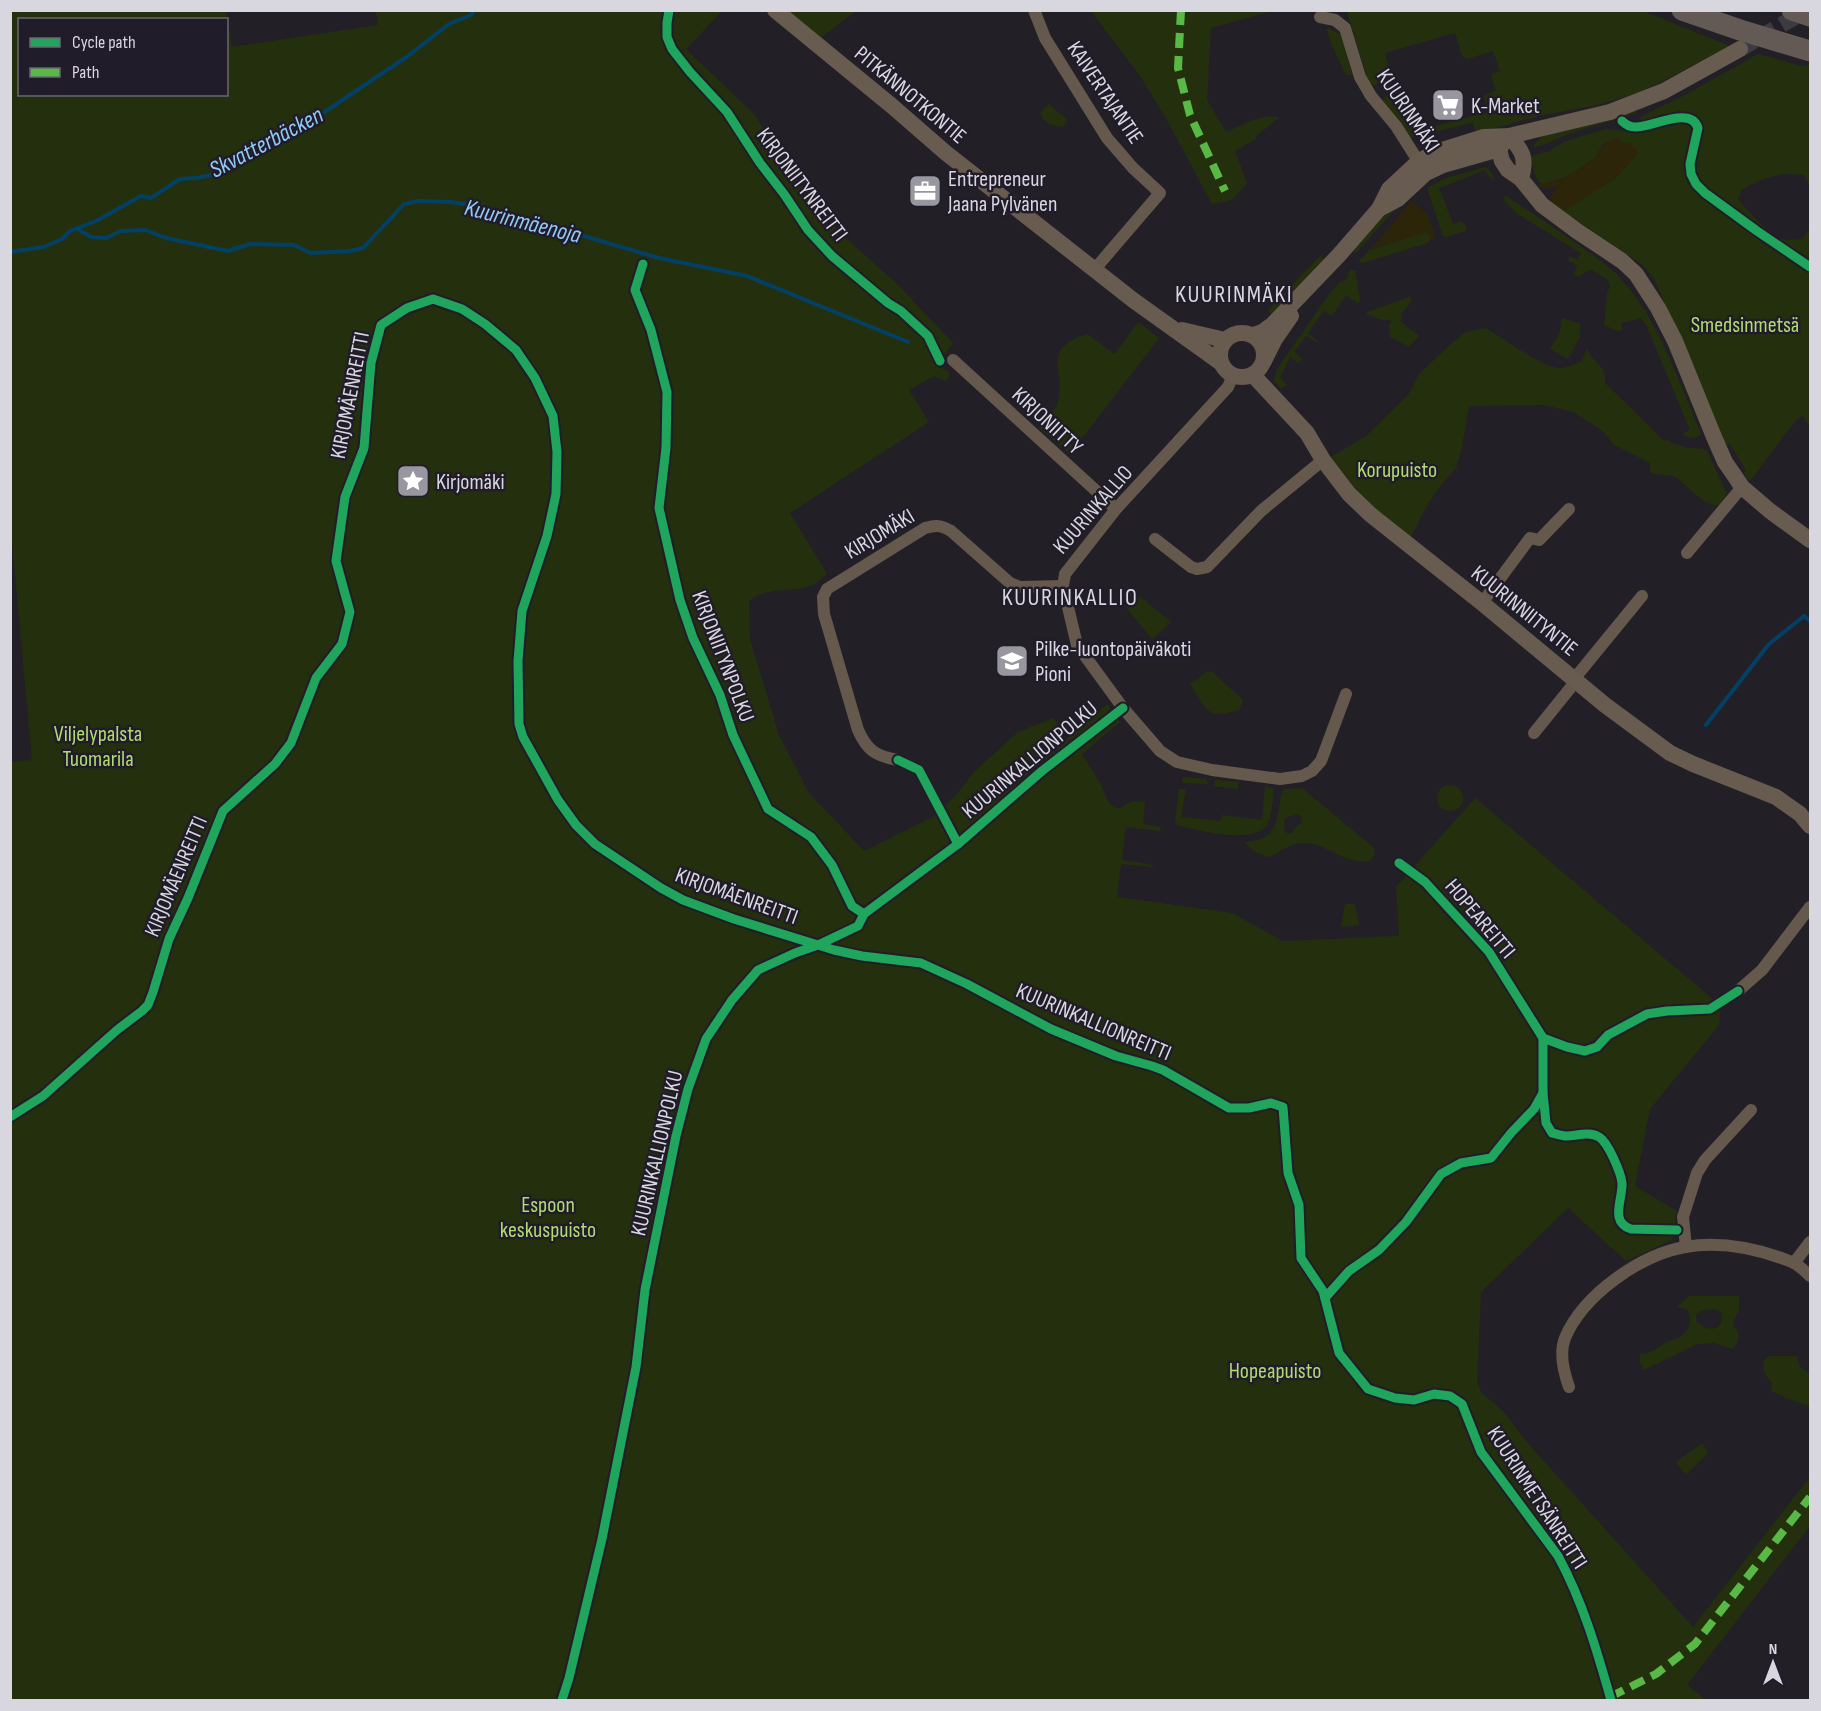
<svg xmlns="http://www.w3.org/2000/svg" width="1821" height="1711" viewBox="0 0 1821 1711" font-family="'Sofia Sans Condensed',sans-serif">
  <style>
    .green { fill: #24300d; fill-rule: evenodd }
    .sand { fill: #2c2509 }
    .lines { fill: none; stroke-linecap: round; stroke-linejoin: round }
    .stream { stroke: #034066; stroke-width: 4 }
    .secondary-tunnel { stroke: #3d3b42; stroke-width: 16; stroke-dasharray: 16 8; stroke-linecap: butt }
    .street { stroke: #65584d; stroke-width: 12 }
    .secondary { stroke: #685b4f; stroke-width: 16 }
    .highway { stroke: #635a55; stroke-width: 21 }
    .quiet { stroke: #58b947; stroke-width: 8; stroke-dasharray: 15 8; stroke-linecap: butt }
    .cycleway-casing { stroke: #211c2a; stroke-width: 13 }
    .cycleway { stroke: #20a55d; stroke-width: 9 }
    .labels { text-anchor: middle; stroke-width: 5; stroke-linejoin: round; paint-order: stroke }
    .street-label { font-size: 22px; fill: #d8d6df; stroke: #211c2a }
    .poi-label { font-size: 22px; fill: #d8d6df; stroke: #211c2a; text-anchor: start }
    .park-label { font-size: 22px; fill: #b0db6f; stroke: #211c2a }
    .water-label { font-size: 24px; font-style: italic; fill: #92caf7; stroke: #211c2a }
    .neighbourhood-label { font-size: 24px; letter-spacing: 1.5px; fill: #d8d6df; stroke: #211c2a }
  </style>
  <rect width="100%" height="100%" fill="#222026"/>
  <!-- green -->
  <g class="green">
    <path d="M 11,10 L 226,11 L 232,47 L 378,25 L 376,11 L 722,11 L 686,49 L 754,114 L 819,214 L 897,284 L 953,343 L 944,354 L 938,367 L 949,371 L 949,377 L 945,381 L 934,376 L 909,390 L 929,422 L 790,513 L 827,574 C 821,579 814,586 806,587 C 786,592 766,587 749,601 L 750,639 L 779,735 L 809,793 L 864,851 L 935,816 L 956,795 L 974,772 L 1018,732 L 1054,718 L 1065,740 L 1107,704 L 1120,722 L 1082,754 L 1100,783 L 1109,803 L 1118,809 L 1133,801 L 1145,802 L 1143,824 L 1161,827 L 1160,831 L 1126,827 L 1122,860 L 1154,865 L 1152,867 L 1121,864 L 1117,897 L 1232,913 L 1283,941 L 1399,936 L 1396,887 L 1475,798 L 1721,1006 L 1719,1025 L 1650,1109 L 1635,1186 L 1677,1211 L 1672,1240 L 1626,1261 L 1568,1208 L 1481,1292 L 1477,1381 L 1481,1392 L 1505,1413 L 1525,1440 L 1693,1627 L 1810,1477 L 1810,1526 L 1687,1685 L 1706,1700 L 11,1700 L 10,762 L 32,760 L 10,520 ZM 20,20 L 226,20 L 226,94 L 20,94 Z"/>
    <path d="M 786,11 L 856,11 L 820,38 Z"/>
    <path d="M 1091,11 L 1272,11 L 1211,28 L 1207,100 L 1226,132 C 1242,126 1262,112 1279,118 L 1255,137 L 1256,139 L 1235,151 L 1247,183 L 1232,200 L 1212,204 L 1166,118 L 1140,76 Z"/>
    <path d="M 1347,11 L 1643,11 L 1730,46 L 1665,80 L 1637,93 L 1598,105 L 1543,115 L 1476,133 L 1473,122 L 1419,136 L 1417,131 L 1488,112 L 1484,95 L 1496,91 L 1491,75 L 1500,71 L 1493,51 L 1467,59 L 1462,56 L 1455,33 L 1385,53 L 1392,77 L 1375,85 L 1369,85 Z"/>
    <path d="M 1328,28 L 1340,34 L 1343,38 L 1352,75 L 1347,75 L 1345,73 L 1331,43 L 1327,30 Z"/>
    <path d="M 1758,54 L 1798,65 L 1810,66 L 1810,186 L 1805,176 C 1782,169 1761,179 1741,190 L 1738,199 C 1747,210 1765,230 1777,237 C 1785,241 1794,240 1802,239 L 1810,229 L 1810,263 L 1770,237 L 1698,182 L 1693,174 L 1693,163 L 1703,127 L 1701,121 L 1691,115 L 1677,114 L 1642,122 L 1640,117 L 1689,93 Z"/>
    <path d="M 1392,92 L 1396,104 L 1404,102 L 1414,137 L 1411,139 L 1384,105 L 1383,100 L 1386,96 Z"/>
    <path d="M 1049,104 L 1067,120 L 1063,127 C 1052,125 1043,124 1040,112 Z"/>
    <path d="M 1635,109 L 1636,112 C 1613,122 1588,126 1564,136 C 1554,140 1544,146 1533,147 L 1538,140 L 1546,135 Z"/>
    <path d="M 1681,121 L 1691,122 L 1694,127 C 1691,155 1677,167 1699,193 L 1775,249 L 1810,272 L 1810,427 L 1803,416 L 1796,420 L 1750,481 L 1743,473 L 1746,470 L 1730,444 L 1725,444 L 1654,278 L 1640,263 L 1563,211 L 1616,178 L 1638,153 L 1616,138 L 1602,145 L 1596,157 L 1570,175 L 1542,185 C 1534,179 1533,166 1531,156 L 1547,152 L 1566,141 L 1606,129 L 1640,132 Z"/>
    <path d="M 1485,167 C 1490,169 1495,176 1493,182 L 1485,170 L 1439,188 L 1453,224 L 1461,221 L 1465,224 L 1467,230 L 1446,237 L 1443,236 L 1427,188 L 1446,178 Z"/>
    <path d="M 1505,195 C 1528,210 1551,226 1574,242 C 1590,253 1607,264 1621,279 C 1659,320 1679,382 1701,434 C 1696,440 1687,438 1682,434 L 1690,430 L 1647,327 L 1641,318 L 1621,323 L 1623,330 L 1618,331 L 1604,325 L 1607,294 L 1610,286 L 1607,279 L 1592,270 L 1585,272 L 1579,277 L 1573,274 L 1578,266 L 1568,260 L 1570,256 L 1577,260 L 1581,253 L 1516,213 L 1504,200 Z"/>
    <path d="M 1393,208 L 1395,209 L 1356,253 L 1354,251 L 1358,241 Z"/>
    <path d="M 1425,232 L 1429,233 L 1431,239 L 1428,243 L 1363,263 L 1358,262 L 1370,250 Z"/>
    <path d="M 1320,256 L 1324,259 L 1272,314 L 1268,310 Z"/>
    <path d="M 1351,270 L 1355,271 L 1360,301 L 1357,303 L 1346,295 L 1332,316 L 1324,310 L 1308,333 L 1318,341 L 1316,342 L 1306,336 L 1294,352 L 1302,358 L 1299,363 L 1290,357 L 1280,378 L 1287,385 L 1281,388 L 1274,381 L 1277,369 L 1330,293 L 1341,281 L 1343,282 L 1349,276 L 1348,274 Z"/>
    <path d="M 1409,297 L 1411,297 L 1411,302 L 1401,314 L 1402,318 L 1400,321 L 1419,336 L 1409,347 L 1390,337 L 1389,325 L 1392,321 L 1378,319 L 1367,314 L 1367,312 Z"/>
    <path d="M 1562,318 L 1580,324 L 1580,337 L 1568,359 L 1550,349 L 1560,333 Z"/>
    <path d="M 1138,322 L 1159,338 L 1070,454 L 1039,428 C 1044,420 1056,410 1058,402 C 1066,369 1040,349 1087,334 L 1115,354 Z"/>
    <path d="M 1486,328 C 1501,337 1543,368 1558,368 C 1567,368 1574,365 1582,361 L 1587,348 C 1591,363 1607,364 1605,383 L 1664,441 L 1667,440 C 1675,444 1683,448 1692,448 C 1698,449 1702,448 1707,450 L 1724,488 L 1727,492 C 1719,528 1685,480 1673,476 C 1665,474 1658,476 1650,472 L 1650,463 L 1613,444 L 1603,431 L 1573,412 L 1544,405 L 1469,406 L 1461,452 L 1456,468 L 1437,490 L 1425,509 L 1410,539 L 1368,505 L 1331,457 L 1365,437 L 1408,395 L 1420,373 L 1450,345 L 1466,332 Z"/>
    <path d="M 1139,596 L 1171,622 L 1152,639 L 1126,607 Z"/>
    <path d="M 1208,671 L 1212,672 L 1243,700 L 1239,710 C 1205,720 1208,710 1190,684 Z"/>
    <path d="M 1183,777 L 1206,779 L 1208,784 L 1184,783 L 1182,782 Z"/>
    <path d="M 1215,780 L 1239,782 L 1238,789 L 1214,786 Z"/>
    <circle cx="1450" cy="798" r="13"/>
    <path d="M 1265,786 L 1273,788 C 1274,795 1273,801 1272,807 C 1271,813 1270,820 1267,825 C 1254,845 1196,830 1177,825 L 1175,823 L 1179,789 L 1186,789 L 1181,817 L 1221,821 L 1222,815 L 1262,820 Z"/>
    <path d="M 1302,788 L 1373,847 L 1375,854 L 1371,860 C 1344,868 1322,836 1295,844 C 1286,847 1278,852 1270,857 C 1259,855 1252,851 1245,842 C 1280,839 1276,820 1282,792 L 1284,789 ZM 1300,814 L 1302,818 L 1301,823 L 1294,829 L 1293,832 L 1288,834 L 1285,831 L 1284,820 L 1287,817 Z"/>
    <path d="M 1345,904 L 1355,904 L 1359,925 L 1341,927 Z"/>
    <path d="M 1689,1296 L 1739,1296 L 1739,1311 L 1733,1321 L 1733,1326 C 1742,1333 1739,1340 1733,1349 L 1713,1343 L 1697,1344 L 1644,1370 L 1640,1363 L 1640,1354 C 1654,1353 1654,1350 1665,1343 C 1669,1340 1674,1340 1678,1338 C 1691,1331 1692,1322 1688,1310 L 1677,1307 ZM 1715,1309 L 1722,1313 C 1724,1332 1707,1333 1696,1321 L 1696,1315 L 1703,1310 Z"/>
    <path d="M 1769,1356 L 1797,1356 L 1800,1367 L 1810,1374 L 1810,1406 L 1799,1403 L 1771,1391 L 1772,1383 C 1765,1375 1763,1371 1763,1361 Z"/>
    <path d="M 1702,1443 L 1708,1453 L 1686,1475 L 1676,1462 Z"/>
  </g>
  <!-- sand -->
  <g class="sand">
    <path d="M 1617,137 L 1625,144 L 1630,142 L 1639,153 L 1616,178 L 1563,211 L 1550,200 L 1551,195 L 1556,189 L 1554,186 L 1545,189 L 1541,187 L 1539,183 C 1554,186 1585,168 1595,157 C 1599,153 1600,148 1604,145 C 1608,142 1612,140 1617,137 Z"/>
    <path d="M 1412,201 L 1427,214 L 1436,238 L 1431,239 L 1429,233 L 1425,232 L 1370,250 Z"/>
  </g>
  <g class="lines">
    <!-- stream -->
    <g class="stream">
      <path d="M 76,228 L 91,237 L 106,238 L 121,231 L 145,230 L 166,238 L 228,251 L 250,244 L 294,245 L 311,253 L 350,251 L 363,248 L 404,204 L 418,201 L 450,202 L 481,206 L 659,258 L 747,276 L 908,342"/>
      <path d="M 10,252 L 44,247 L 62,239 L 70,231 L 96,221 L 141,196 L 151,198 L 180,179 L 197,178 L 211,175 L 223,166 L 237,162 L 262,146 L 311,121 L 408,56 L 449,24 L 471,15 L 474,10"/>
      <path d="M 1706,725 L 1769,644 L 1804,616 L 1810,621"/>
    </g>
    <!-- secondary-tunnel -->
    <path class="secondary-tunnel" d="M 1740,49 L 1807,10"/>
    <!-- street -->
    <g class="street">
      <path d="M 1034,10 L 1045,38 L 1107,138 L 1133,168 L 1160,193 L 1094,270"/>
      <path d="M 1320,17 L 1335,20 L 1345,28 L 1360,77 L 1371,96 L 1396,126 L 1422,167"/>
      <path d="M 953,360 L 1116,509"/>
      <path d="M 1233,375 L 1228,387 L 1116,509 L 1065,574 L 1063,586 L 1077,645 L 1123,708 L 1160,751 L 1177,762 L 1212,770 L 1280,779 L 1302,776 L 1312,771 L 1321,761 L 1346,694"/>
      <path d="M 1155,539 L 1191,567 L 1197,569 L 1207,567 L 1261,511 L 1323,460"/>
      <path d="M 1687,553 L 1742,487"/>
      <path d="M 1482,603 L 1530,538 L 1539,540 L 1569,509"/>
      <path d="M 1534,733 L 1576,681 L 1579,673 L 1642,596"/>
      <path d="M 898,760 C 875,756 867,750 858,730 L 824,614 L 823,597 L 827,589 L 925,528 C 936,525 941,525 951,531 L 1010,583 L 1020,587 L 1063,586"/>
      <path d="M 1738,991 L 1762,970 L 1810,907"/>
      <path d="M 1686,1247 L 1683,1217 L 1697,1173 L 1705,1160 L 1751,1110"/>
      <path d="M 1794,1263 L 1810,1242"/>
      <path d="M 1569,1387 C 1564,1373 1559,1353 1565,1338 C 1583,1295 1640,1255 1685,1247 C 1720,1241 1759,1249 1792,1262 C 1799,1265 1805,1271 1810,1276"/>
    </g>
    <!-- secondary -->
    <g class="secondary">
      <path d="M 775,10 L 892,106 L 946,153 L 1133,300 L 1221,363"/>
      <path d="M 1509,136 C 1523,151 1527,158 1521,179"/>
      <path d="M 1499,149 L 1502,161 L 1508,170 L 1521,179 L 1542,205 L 1577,231 L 1622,261 L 1636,274 L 1658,308 L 1675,341 L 1714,437 L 1725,462 L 1734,475 L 1742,487 L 1770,511 L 1810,540"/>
      <path d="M 1379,209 L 1398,199 L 1426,173 L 1443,165 L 1499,149 L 1505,141"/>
      <path d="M 1182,330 L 1225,340"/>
      <circle cx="1242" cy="355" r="22"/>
      <path d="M 1253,335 L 1262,332 L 1272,325 L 1339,255 L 1379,209 L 1389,189 L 1418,162 L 1433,153 L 1484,137 L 1509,136 L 1610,112 L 1664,91 L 1740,49"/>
      <path d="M 1264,361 L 1275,339 L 1291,316"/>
      <path d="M 1253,375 L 1307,433 L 1323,460 L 1349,494 L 1371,515 L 1482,603 L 1605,705 L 1670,753 L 1693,764 L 1776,797 L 1800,814 L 1810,826"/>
    </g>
    <!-- highway -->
    <g class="highway">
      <path d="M 1682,10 L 1740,30 L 1810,51"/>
      <path d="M 1792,10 L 1810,16"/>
    </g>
    <!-- quiet -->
    <g class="quiet">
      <path d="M 1181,10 L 1178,68 L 1190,115 L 1225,191"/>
      <path d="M 1610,1697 L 1656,1674 L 1695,1644 L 1810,1497"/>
    </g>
    <defs>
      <g id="cycleway">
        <path d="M 669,10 L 667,23 L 667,37 L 672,49 L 690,72 L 727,112 L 760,163 L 784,194 L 808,230 L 832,256 L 888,303 L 901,311 L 928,336 L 940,361"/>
        <path d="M 1622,121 C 1626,125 1630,127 1635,127 C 1651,128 1691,105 1698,128 L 1690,164 L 1691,174 L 1696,184 L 1705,193 L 1757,231 L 1810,267"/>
        <path d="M 643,264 L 635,290 L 651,330 L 667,392 L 666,448 L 659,508 L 680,600 L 693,638 L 720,695 L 733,735 L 768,809 L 811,837 L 832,865 L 852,906 L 864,914"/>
        <path d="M 898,760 L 919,770 L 958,844"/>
        <path d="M 1399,863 L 1425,882 L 1489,952 L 1543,1038"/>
        <path d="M 1543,1093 L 1546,1123 L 1552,1133 C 1557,1134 1562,1136 1566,1136 C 1577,1136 1589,1131 1599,1137 C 1608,1142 1621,1173 1622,1183 C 1623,1199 1609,1222 1631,1229 L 1677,1230"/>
        <path d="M 10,1117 L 43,1096 L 117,1030 L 142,1011 L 148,1005 L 153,992 L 169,939 L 188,898 L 223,811 L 275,764 L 291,743 L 316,678 L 342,644 L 350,612 L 336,561 L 345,497 L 364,448 L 371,363 L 381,325 L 407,308 L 433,299 L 462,309 L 485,324 L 516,350 L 535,378 L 553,416 L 557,452 L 556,494 L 547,536 L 522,611 L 518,661 L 519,724 L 523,737 L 558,800 L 576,825 L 595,844 L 661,888 L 683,900 L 734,919 L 834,950 L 862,956 L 921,963 L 967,984 L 1051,1029 L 1116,1056 L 1152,1066 L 1163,1070 L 1229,1108 L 1249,1108 L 1271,1103 L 1283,1107 L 1288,1173 L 1299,1205 L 1301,1258 L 1323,1291 L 1339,1353 L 1368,1389 L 1395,1398 L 1414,1400 L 1434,1394 L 1450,1396 L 1462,1404 L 1481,1452 L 1558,1556 C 1583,1602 1597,1651 1611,1700"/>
        <path d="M 1325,1298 L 1349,1271 L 1379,1250 L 1406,1222 L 1441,1174 L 1461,1163 L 1491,1158 L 1511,1133 L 1534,1109 L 1543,1093 L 1543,1038 L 1567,1047 L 1585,1051 L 1597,1047 L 1608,1035 L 1647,1014 L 1667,1011 L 1710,1009 L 1738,991"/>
        <path d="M 562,1700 L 569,1678 L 602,1539 L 636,1367 L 645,1290 L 676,1136 L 688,1089 L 706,1039 L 732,1000 L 758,970 L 795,953 L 818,945 L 858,926 L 864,914 L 958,844 L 1042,771 L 1123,708"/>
      </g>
    </defs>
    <!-- cycleway casing -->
    <use href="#cycleway" class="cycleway-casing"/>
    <!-- cycleway -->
    <use href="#cycleway" class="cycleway"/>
  </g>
  <!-- icons -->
  <defs>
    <symbol id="supermarket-square" viewBox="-11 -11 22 22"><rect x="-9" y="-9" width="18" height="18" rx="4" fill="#98969e" stroke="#211c2a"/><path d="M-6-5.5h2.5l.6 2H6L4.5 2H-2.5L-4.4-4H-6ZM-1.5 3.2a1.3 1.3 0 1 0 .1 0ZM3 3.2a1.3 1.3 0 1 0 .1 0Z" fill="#fff"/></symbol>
    <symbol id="office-square" viewBox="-11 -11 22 22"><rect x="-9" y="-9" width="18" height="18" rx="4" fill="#98969e" stroke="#211c2a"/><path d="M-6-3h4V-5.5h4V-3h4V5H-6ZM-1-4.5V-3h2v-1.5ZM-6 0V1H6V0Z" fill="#fff"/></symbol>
    <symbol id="sight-square" viewBox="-11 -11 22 22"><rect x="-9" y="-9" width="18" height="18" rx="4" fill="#98969e" stroke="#211c2a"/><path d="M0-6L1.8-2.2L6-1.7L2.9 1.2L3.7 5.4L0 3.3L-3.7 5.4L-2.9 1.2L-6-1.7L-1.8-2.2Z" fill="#fff"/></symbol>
    <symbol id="school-square" viewBox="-11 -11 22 22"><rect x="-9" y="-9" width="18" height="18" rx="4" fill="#98969e" stroke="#211c2a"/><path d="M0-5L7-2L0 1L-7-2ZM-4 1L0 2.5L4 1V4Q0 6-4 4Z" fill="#fff"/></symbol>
  </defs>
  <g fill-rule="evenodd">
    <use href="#supermarket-square" x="1429" y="86" width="38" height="38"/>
    <use href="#office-square" x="906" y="172" width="38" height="38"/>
    <use href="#sight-square" x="394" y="462" width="38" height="38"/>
    <use href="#school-square" x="993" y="642" width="38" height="38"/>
  </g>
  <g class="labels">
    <!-- street labels -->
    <g class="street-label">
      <text transform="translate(1106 92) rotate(56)" y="8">KAIVERTAJANTIE</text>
      <text transform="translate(911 94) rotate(40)" y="8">PITKÄNNOTKONTIE</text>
      <text transform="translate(1409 110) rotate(56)" y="8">KUURINMÄKI</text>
      <text transform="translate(803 184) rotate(53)" y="8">KIRJONIITYNREITTI</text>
      <text transform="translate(349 395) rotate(-79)" y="8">KIRJOMÄENREITTI</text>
      <text transform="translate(1048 420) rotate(43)" y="8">KIRJONIITTY</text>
      <text transform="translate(1092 509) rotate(-49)" y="8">KUURINKALLIO</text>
      <text transform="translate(879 533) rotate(-31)" y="8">KIRJOMÄKI</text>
      <text transform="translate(1525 610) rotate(39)" y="8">KUURINNIITYNTIE</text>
      <text transform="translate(724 656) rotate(69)" y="8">KIRJONIITYNPOLKU</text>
      <text transform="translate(1029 759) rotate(-40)" y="8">KUURINKALLIONPOLKU</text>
      <text transform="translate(175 876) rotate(-67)" y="8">KIRJOMÄENREITTI</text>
      <text transform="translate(737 895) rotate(20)" y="8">KIRJOMÄENREITTI</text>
      <text transform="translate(1481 918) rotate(50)" y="8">HOPEAREITTI</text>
      <text transform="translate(1094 1021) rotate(23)" y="8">KUURINKALLIONREITTI</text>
      <text transform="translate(656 1153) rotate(-77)" y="8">KUURINKALLIONPOLKU</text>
      <text transform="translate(1538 1497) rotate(57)" y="8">KUURINMETSÄNREITTI</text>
    </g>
    <!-- poi labels -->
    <g class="poi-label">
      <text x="1471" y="113">K-Market</text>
      <text x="948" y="186">Entrepreneur<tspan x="948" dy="25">Jaana Pylvänen</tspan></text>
      <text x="436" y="489">Kirjomäki</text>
      <text x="1035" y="656">Pilke-luontopäiväkoti<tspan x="1035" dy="25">Pioni</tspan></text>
    </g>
    <!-- park labels -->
    <g class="park-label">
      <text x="1745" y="332">Smedsinmetsä</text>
      <text x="1397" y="477">Korupuisto</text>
      <text x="98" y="741">Viljelypalsta<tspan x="98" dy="25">Tuomarila</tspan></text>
      <text x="548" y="1212">Espoon<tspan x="548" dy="25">keskuspuisto</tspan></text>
      <text x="1275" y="1378">Hopeapuisto</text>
    </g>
    <!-- water labels -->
    <g class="water-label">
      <text transform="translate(266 142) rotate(-28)" y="8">Skvatterbäcken</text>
      <text transform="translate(523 221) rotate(14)" y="8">Kuurinmäenoja</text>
    </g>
    <!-- neighbourhood labels -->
    <g class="neighbourhood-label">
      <text x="1234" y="302">KUURINMÄKI</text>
      <text x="1070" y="605">KUURINKALLIO</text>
    </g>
  </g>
  <!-- border -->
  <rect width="1821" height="1711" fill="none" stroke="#d8d6df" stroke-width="24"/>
  <!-- legend -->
  <rect x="18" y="18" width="210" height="78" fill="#211c2a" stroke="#6a6672" stroke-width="1.5"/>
  <rect x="30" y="38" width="30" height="9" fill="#20a55d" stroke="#6a6672" stroke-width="1.5"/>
  <text x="72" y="48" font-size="18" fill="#d8d6df">Cycle path</text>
  <rect x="30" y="68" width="30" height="9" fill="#58b947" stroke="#6a6672" stroke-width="1.5"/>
  <text x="72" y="78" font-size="18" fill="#d8d6df">Path</text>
  <!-- north arrow -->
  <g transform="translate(1773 1663)" stroke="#211c2a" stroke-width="4.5" paint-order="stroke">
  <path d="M0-4.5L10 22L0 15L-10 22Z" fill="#d8d6df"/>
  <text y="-9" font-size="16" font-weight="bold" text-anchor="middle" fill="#d8d6df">N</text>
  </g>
</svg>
